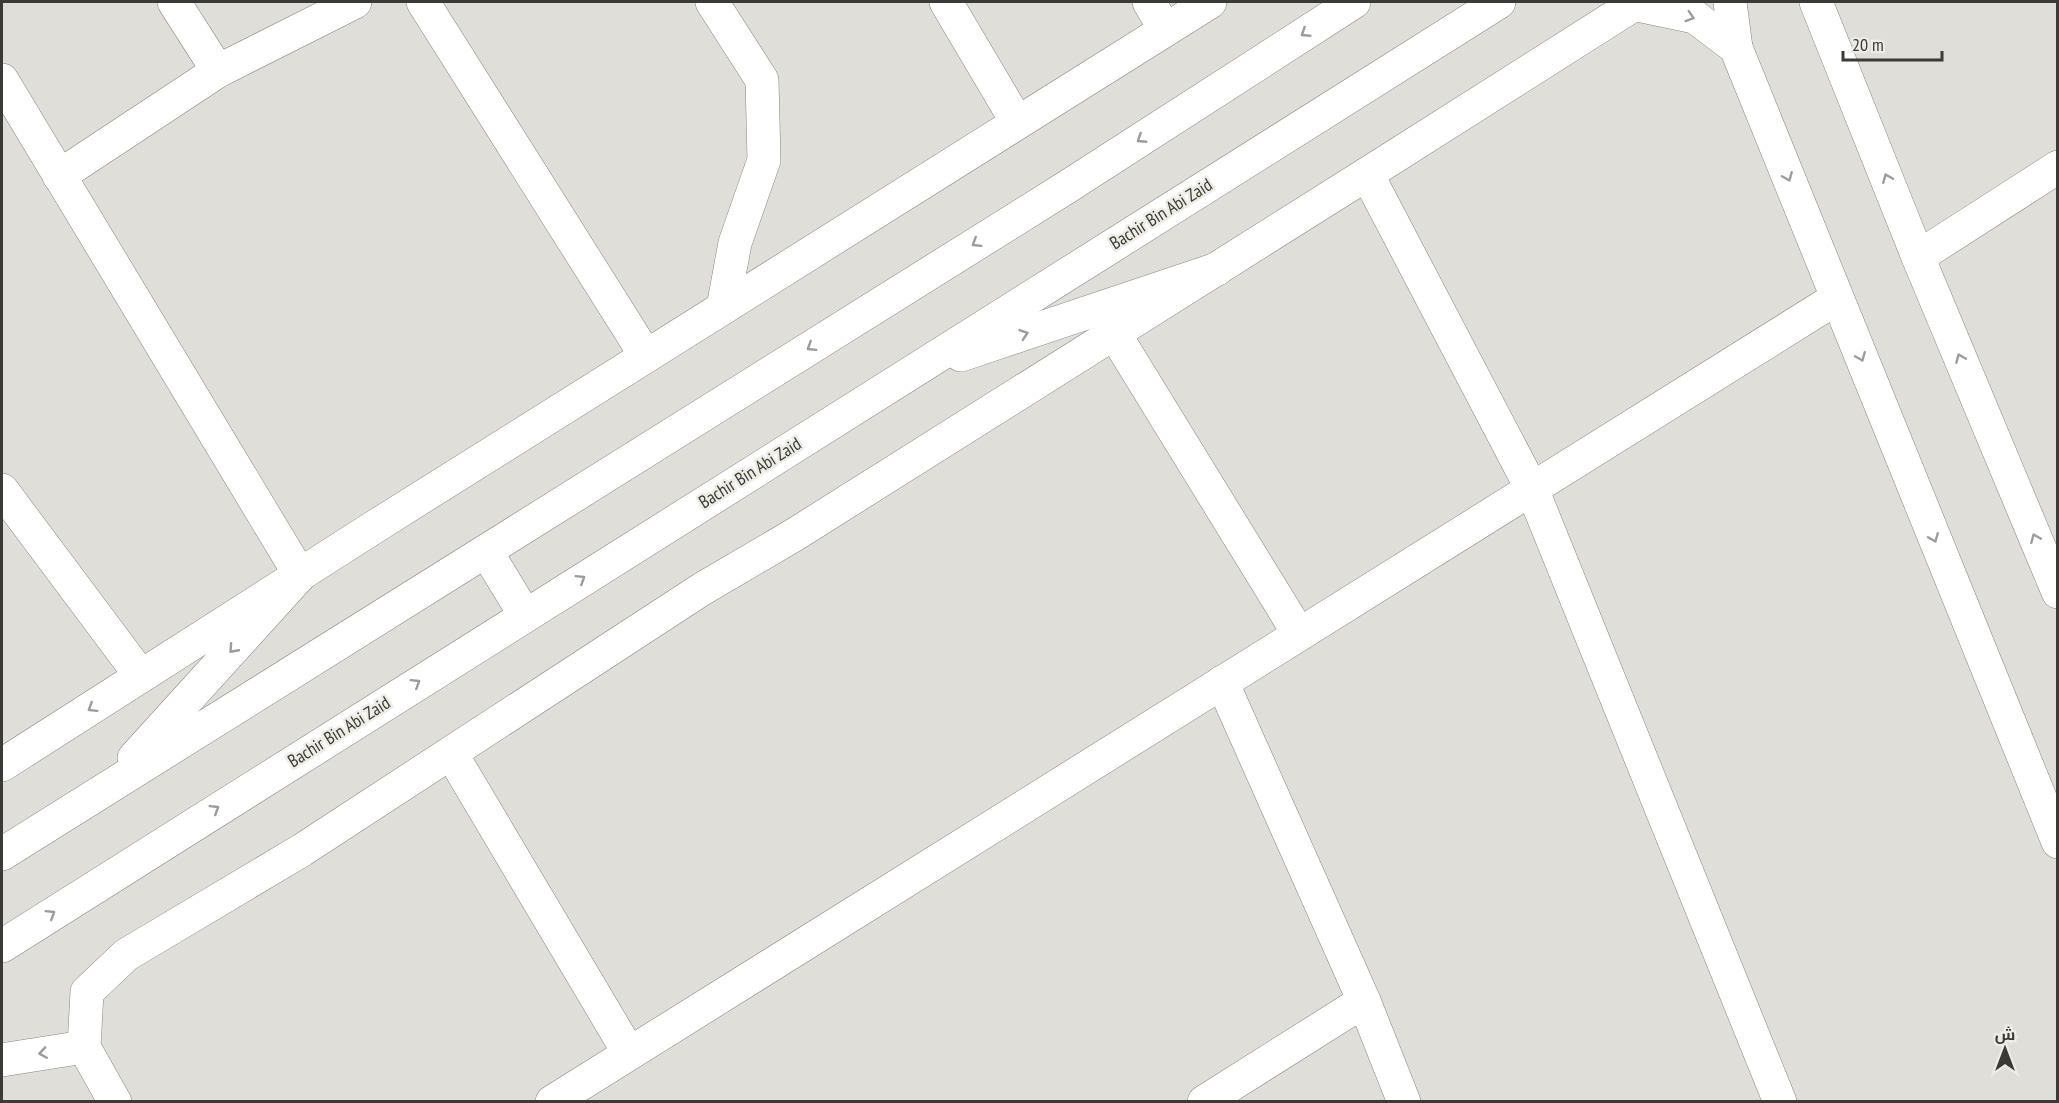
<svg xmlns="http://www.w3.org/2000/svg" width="2059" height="1103" viewBox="0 0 2059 1103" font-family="'PT Sans Narrow',Cairo,sans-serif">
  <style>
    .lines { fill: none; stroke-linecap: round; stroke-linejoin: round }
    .minor-casing { stroke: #878680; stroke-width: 34 }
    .secondary-casing { stroke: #878680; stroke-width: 34 }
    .minor { stroke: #fff; stroke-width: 33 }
    .secondary { stroke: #fff; stroke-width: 33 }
    .oneway { stroke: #9c9c9b }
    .labels { text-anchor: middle; stroke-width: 5; stroke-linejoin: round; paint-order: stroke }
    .street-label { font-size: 18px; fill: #3a3a37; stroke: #edece5 }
  </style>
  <rect width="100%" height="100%" fill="#dfded8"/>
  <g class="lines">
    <defs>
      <g id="minor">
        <path d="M 174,2 L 218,71"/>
        <path d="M 423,2 L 646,356"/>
        <path d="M 712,2 L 762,80 L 764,160 L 735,243 L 723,308"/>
        <path d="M 946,2 L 1017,122"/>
        <path d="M 1149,2 L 1165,29"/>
        <path d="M 1730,2 L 1736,48"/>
        <path d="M 1816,2 L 1918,257 L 2058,592"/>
        <path d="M 1633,4 L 1695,17 L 1736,48 L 2058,842"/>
        <path d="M 2,80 L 300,575"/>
        <path d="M 1367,174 L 1532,489 L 1780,1102"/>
        <path d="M 59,176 L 218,71 L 355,2"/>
        <path d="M 1918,257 L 2058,167"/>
        <path d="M 1114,333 L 1299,634"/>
        <path d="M 2,490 L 141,676"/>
        <path d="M 1222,682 L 1364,1001 L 1404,1102"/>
        <path d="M 451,753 L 629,1053"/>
        <path d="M 2,765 L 379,524 L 1210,2"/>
        <path d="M 2,1060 L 84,1047"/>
        <path d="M 115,1102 L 84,1047 L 87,992 L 126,955 L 302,850 L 702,589 L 794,535 L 1367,174 L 1638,2"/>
        <path d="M 552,1102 L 1837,298"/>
        <path d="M 1204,1102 L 1364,1001"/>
      </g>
      <g id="secondary">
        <path d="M 961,355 L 1217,269"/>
        <path d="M 486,551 L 525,615"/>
        <path d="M 134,758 L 300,575"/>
        <path d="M 2,854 L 1067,187 L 1354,2"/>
        <path d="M 2,946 L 1499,2"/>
      </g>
    </defs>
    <!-- minor casing -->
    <use href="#minor" class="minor-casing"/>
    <!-- secondary casing -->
    <use href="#secondary" class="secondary-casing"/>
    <!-- minor -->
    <use href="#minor" class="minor"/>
    <!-- secondary -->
    <use href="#secondary" class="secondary"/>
  </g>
  <!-- one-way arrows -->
  <defs><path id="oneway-chevron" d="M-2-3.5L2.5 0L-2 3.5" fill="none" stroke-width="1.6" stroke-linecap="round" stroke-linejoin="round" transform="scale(1.5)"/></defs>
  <g class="oneway">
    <use href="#oneway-chevron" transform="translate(1690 17) rotate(18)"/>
    <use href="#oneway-chevron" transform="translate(1305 33) rotate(147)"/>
    <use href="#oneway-chevron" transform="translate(1141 139) rotate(147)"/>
    <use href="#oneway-chevron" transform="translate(1788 177) rotate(68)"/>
    <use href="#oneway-chevron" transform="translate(1887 178) rotate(-112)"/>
    <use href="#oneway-chevron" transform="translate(976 243) rotate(148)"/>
    <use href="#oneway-chevron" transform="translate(1024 334) rotate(-19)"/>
    <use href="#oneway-chevron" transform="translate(811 347) rotate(148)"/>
    <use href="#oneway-chevron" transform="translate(1861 357) rotate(68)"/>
    <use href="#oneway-chevron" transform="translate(1960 358) rotate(-113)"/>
    <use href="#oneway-chevron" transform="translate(1934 538) rotate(68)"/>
    <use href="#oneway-chevron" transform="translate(2035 538) rotate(-113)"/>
    <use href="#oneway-chevron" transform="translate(581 579) rotate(-32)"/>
    <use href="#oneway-chevron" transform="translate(233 649) rotate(132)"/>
    <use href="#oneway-chevron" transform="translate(416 683) rotate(-32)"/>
    <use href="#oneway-chevron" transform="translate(92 708) rotate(148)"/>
    <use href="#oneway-chevron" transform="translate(215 809) rotate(-32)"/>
    <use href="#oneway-chevron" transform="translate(51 914) rotate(-32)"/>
    <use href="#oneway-chevron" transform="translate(43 1053) rotate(171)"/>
  </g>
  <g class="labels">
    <!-- street labels -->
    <g class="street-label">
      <text transform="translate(1161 214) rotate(-32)" y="6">Bachir Bin Abi Zaid</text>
      <text transform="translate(750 473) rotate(-32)" y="6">Bachir Bin Abi Zaid</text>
      <text transform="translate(339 732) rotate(-32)" y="6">Bachir Bin Abi Zaid</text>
    </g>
  </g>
  <!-- border -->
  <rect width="2059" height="1103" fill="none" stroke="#3a3a37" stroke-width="6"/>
  <!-- north arrow -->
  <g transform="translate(2005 1049)" stroke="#edece5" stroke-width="4.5" paint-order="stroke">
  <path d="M0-4.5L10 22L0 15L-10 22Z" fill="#3a3a37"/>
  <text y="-9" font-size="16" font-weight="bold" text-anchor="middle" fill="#3a3a37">ش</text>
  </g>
  <!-- scale -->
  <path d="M1843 51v9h99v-9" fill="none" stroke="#3a3a37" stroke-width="3"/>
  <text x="1852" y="51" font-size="18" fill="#3a3a37" stroke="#edece5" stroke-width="4.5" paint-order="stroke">20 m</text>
</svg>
